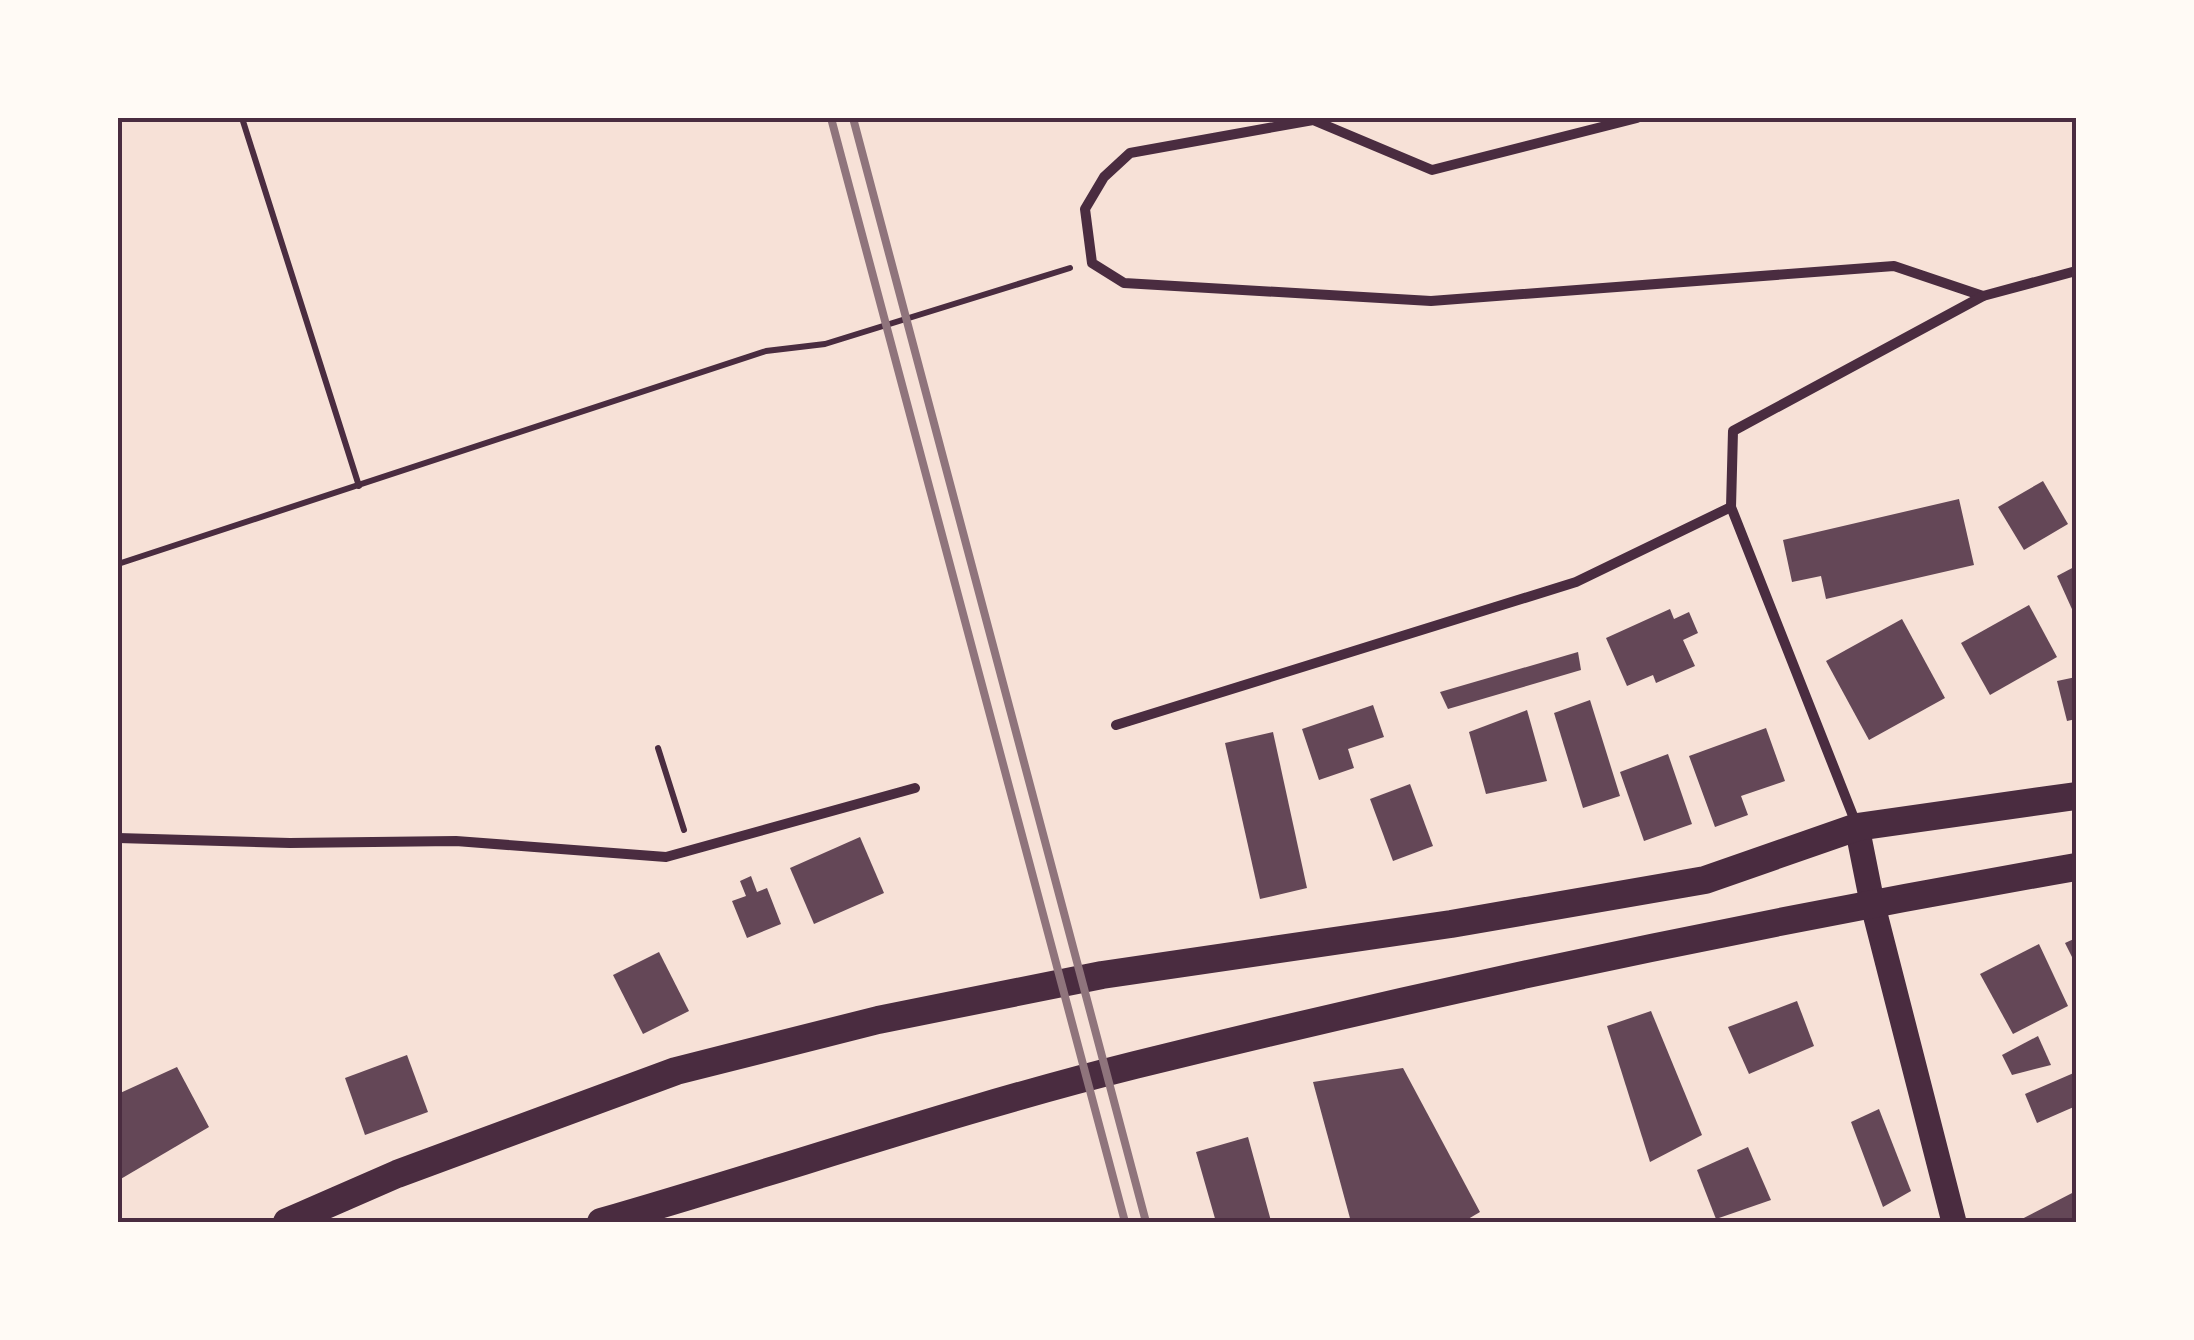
<svg xmlns="http://www.w3.org/2000/svg" width="2194" height="1340" viewBox="0 0 2194 1340" font-family="'Space Grotesk',sans-serif">
  <style>
    .building { fill: #644757 }
    .lines { fill: none; stroke-linecap: round; stroke-linejoin: round }
    .path { stroke: #4a2c40; stroke-width: 6 }
    .minor { stroke: #4a2c40; stroke-width: 10 }
    .primary { stroke: #4a2c40; stroke-width: 25 }
    .trunk { stroke: #4a2c40; stroke-width: 28 }
    .rail { stroke: #8f747c; stroke-width: 8 }
    .neatline { fill: none; stroke: #4a2c40; stroke-width: 4 }
  </style>
  <rect width="100%" height="100%" fill="#f7e1d7"/>
  <!-- building -->
  <g class="building">
    <path d="M 2043,481 L 2068,524 L 2024,550 L 1998,507 Z"/>
    <path d="M 1959,499 L 1974,565 L 1826,599 L 1821,576 L 1792,582 L 1783,540 Z"/>
    <path d="M 2076,566 L 2076,618 L 2057,576 Z"/>
    <path d="M 2029,605 L 2057,657 L 1990,695 L 1961,643 Z"/>
    <path d="M 1670,609 L 1674,619 L 1689,612 L 1698,633 L 1683,640 L 1695,666 L 1656,683 L 1653,675 L 1627,686 L 1606,638 Z"/>
    <path d="M 1902,619 L 1945,698 L 1869,740 L 1826,661 Z"/>
    <path d="M 1578,652 L 1581,670 L 1448,709 L 1440,692 Z"/>
    <path d="M 2076,677 L 2076,719 L 2067,721 L 2057,681 Z"/>
    <path d="M 1590,700 L 1620,796 L 1583,808 L 1554,713 Z"/>
    <path d="M 1373,705 L 1384,737 L 1348,749 L 1354,768 L 1319,780 L 1302,729 Z"/>
    <path d="M 1527,710 L 1547,781 L 1486,794 L 1469,732 Z"/>
    <path d="M 1766,728 L 1785,781 L 1741,796 L 1748,815 L 1715,827 L 1689,756 Z"/>
    <path d="M 1273,732 L 1307,888 L 1260,899 L 1225,743 Z"/>
    <path d="M 1668,754 L 1692,824 L 1644,841 L 1620,772 Z"/>
    <path d="M 1410,784 L 1433,846 L 1393,861 L 1370,799 Z"/>
    <path d="M 860,837 L 884,893 L 814,924 L 790,868 Z"/>
    <path d="M 751,876 L 757,892 L 767,888 L 781,924 L 747,938 L 732,901 L 746,896 L 740,881 Z"/>
    <path d="M 2076,938 L 2076,965 L 2065,943 Z"/>
    <path d="M 2039,944 L 2068,1006 L 2013,1034 L 1980,974 Z"/>
    <path d="M 659,952 L 689,1011 L 643,1034 L 613,975 Z"/>
    <path d="M 1797,1001 L 1814,1046 L 1749,1074 L 1728,1027 Z"/>
    <path d="M 1651,1011 L 1702,1135 L 1650,1162 L 1607,1026 Z"/>
    <path d="M 2038,1036 L 2051,1065 L 2012,1075 L 2002,1055 Z"/>
    <path d="M 407,1055 L 428,1112 L 365,1135 L 345,1078 Z"/>
    <path d="M 177,1067 L 209,1127 L 119,1180 L 118,1094 Z"/>
    <path d="M 1403,1068 L 1480,1212 L 1463,1222 L 1351,1222 L 1313,1082 Z"/>
    <path d="M 2076,1072 L 2076,1106 L 2037,1123 L 2025,1094 Z"/>
    <path d="M 1879,1109 L 1911,1191 L 1883,1207 L 1851,1122 Z"/>
    <path d="M 1248,1137 L 1271,1221 L 1283,1218 L 1284,1222 L 1216,1222 L 1196,1152 Z"/>
    <path d="M 1748,1147 L 1771,1200 L 1716,1219 L 1697,1170 Z"/>
    <path d="M 2076,1191 L 2076,1222 L 2016,1222 Z"/>
  </g>
  <g class="lines">
    <!-- path -->
    <g class="path">
      <path d="M 242,118 L 359,486"/>
      <path d="M 118,564 L 766,351 L 825,344 L 1070,268"/>
      <path d="M 658,748 L 684,830"/>
    </g>
    <!-- minor -->
    <g class="minor">
      <path d="M 1637,118 L 1432,170 L 1313,120 L 1130,153 L 1104,177 L 1085,209 L 1092,263 L 1124,283 L 1431,301 L 1894,266 L 1983,296"/>
      <path d="M 1116,725 L 1576,582 L 1731,507"/>
      <path d="M 1857,826 L 1731,507 L 1733,431 L 1983,296 L 2076,271"/>
      <path d="M 118,838 L 290,843 L 456,841 L 666,857 L 915,788"/>
    </g>
    <!-- primary -->
    <path class="primary" d="M 1857,827 L 1872,902 L 1954,1222"/>
    <!-- trunk -->
    <g class="trunk">
      <path d="M 287,1222 L 397,1174 L 676,1071 L 878,1020 L 1102,975 L 1451,924 L 1705,880 L 1857,827 L 2076,796"/>
      <path d="M 601,1222 C 779,1171 955,1110 1135,1065 C 1446,988 1761,922 2076,867"/>
    </g>
    <!-- rail -->
    <g class="rail">
      <path d="M 831,118 L 1125,1222"/>
      <path d="M 853,118 L 1146,1222"/>
    </g>
  </g>
  <!-- border -->
  <rect width="2194" height="1340" fill="none" stroke="#fffaf5" stroke-width="240"/>
  <rect x="120" y="120" width="1954" height="1100" class="neatline"/>
</svg>
